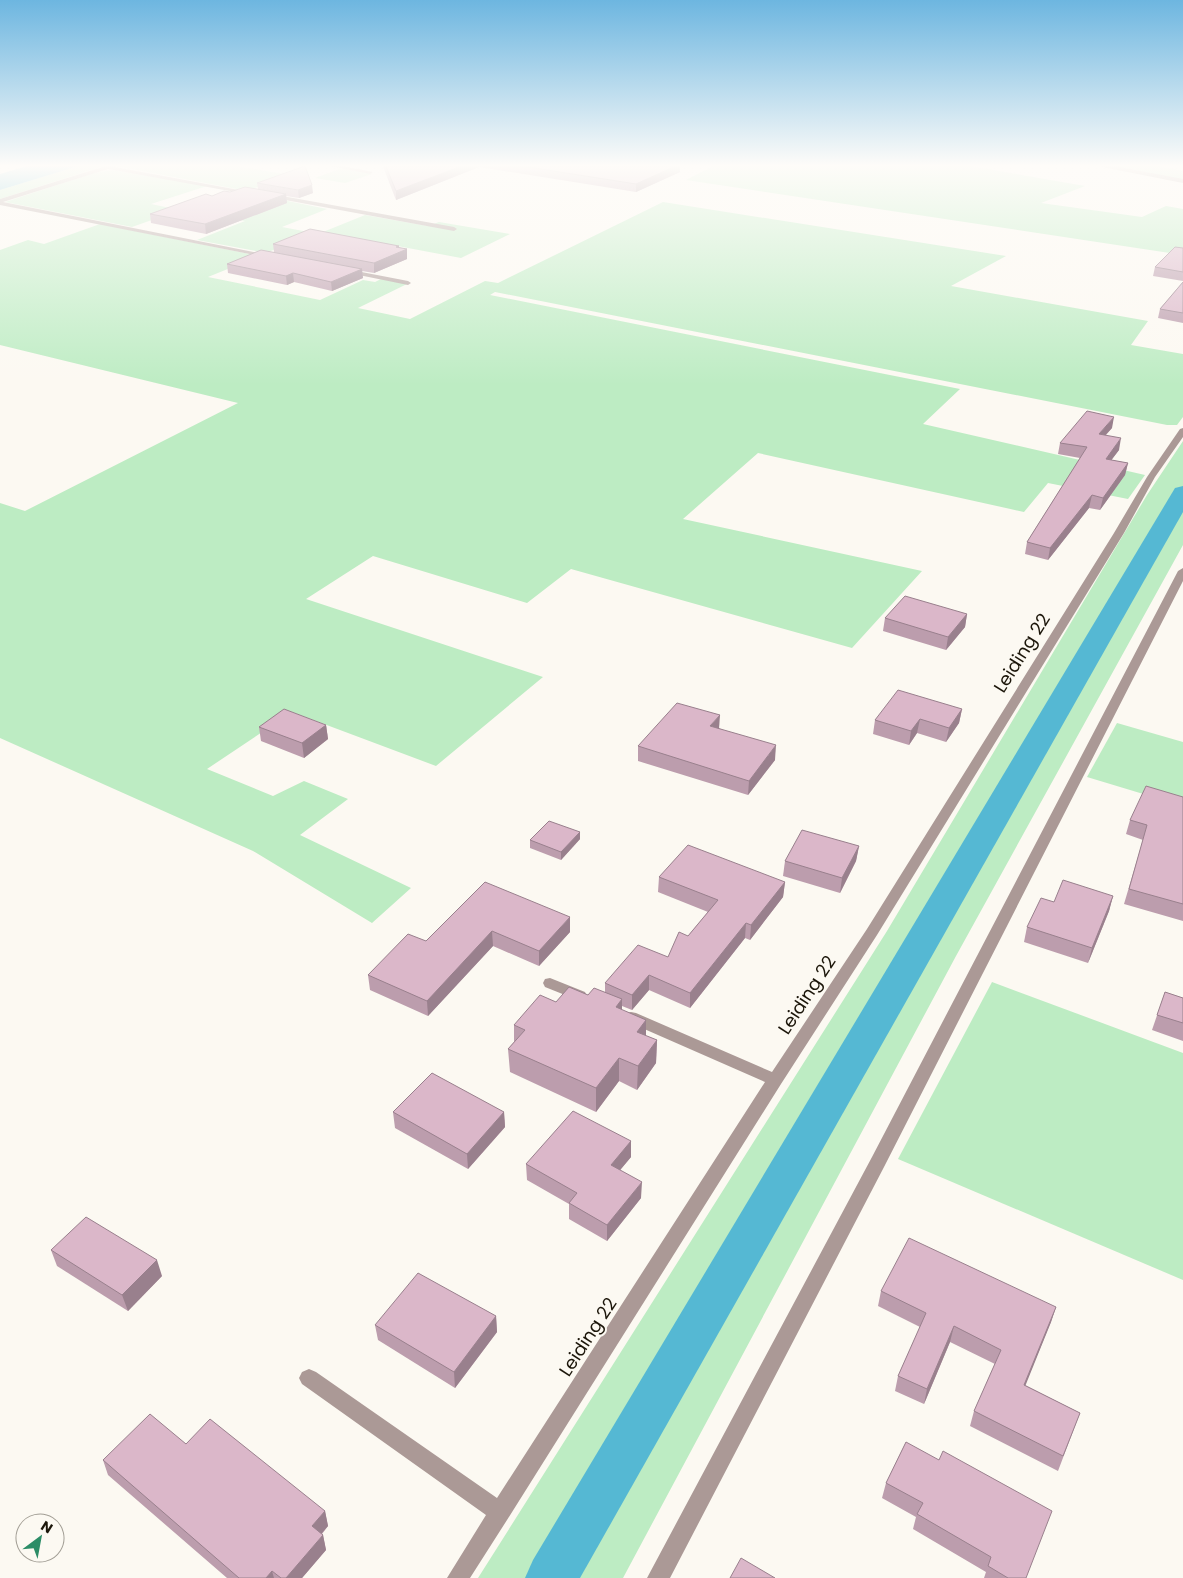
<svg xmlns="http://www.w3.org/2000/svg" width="1183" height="1578" viewBox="0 0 1183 1578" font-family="Poppins,sans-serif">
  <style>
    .green { fill: #bdecc3 }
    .water { fill: #55b8d3 }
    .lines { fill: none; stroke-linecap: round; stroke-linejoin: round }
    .canal { fill: #55b8d3; fill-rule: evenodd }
    .minor { fill: #ab9996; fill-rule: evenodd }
    .wall { fill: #bc9dad }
    .shaded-wall { fill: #99808d }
    .building { fill: #dbb7c9; stroke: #99808d }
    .labels { text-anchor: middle; stroke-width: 4; stroke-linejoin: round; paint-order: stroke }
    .street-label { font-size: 18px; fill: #1c160a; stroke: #fcf9f2 }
  </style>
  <rect width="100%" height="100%" fill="#fcf9f2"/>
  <!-- green -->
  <g class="green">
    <path d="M 85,164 L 110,164 L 0,199 L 0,190 Z"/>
    <path d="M 121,164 L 227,164 L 289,175 L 247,191 L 116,166 Z"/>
    <path d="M 717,164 L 959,164 L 1085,186 L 1041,203 L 1142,217 L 1166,206 L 1183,209 L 1183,255 L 686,180 Z"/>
    <path d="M 1096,164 L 1149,164 L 1183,171 L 1183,180 Z"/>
    <path d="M 342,168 L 372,174 L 345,183 L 315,178 Z"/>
    <path d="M 112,170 L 207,186 L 151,204 L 180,210 L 132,227 L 5,202 L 94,173 Z"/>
    <path d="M 273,198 L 327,209 L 282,227 L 314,233 L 266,253 L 197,240 L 245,221 L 223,217 Z"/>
    <path d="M 663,202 L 1006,256 L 951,286 L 1148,321 L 1131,345 L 1183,354 L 1183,417 L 1177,425 L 1167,425 L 495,292 L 490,295 L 960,389 L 923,424 L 1145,475 L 1128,499 L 1048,483 L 1024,512 L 758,453 L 683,519 L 922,571 L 852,648 L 571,569 L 527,603 L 373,556 L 306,599 L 543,677 L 436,766 L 292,712 L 207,769 L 273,796 L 304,781 L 348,799 L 300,835 L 411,888 L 372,923 L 253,851 L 0,738 L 0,503 L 25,511 L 238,403 L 0,345 L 0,250 L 28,240 L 44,244 L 100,224 L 260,256 L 208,277 L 320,300 L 363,280 L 375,282 L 381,279 L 407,284 L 358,308 L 410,319 L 485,281 L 498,283 Z"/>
    <path d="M 365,215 L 428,226 L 439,222 L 510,234 L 461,258 L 323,232 Z"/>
    <path d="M 1183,441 L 1183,545 L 956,956 L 623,1578 L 478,1578 L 887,931 L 1147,495 Z"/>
    <path d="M 1117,723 L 1183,742 L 1183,806 L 1087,777 Z"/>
    <path d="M 992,982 L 1183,1053 L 1183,1280 L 898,1159 Z"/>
  </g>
  <!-- water -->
  <path class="water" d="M 34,164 L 85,164 L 0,190 L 0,174 Z"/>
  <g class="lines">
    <!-- canal -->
    <path class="canal" d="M 1183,486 L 1183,512 L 580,1578 L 525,1578 L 533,1560 L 1172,493 L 1175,488 Z"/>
    <!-- minor -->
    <g class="minor">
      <path d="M 112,164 L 117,164 L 115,167 L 255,193 L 252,195 L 108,169 L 3,202 L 273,256 L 270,258 L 0,205 L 0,199 Z"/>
      <path d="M 320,164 L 333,164 L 373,172 L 370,174 Z"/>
      <path d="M 1104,164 L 1183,179 L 1183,183 L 1102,167 Z"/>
      <path d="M 271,194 L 454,227 L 457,229 L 454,231 L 269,197 Z"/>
      <path d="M 346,269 L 408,281 L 411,283 L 408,285 L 344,272 L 343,271 Z"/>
      <path d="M 1183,428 L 1183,437 L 1155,477 L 1124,533 L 877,935 L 781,1084 L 507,1520 L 470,1578 L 447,1578 L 486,1515 L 302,1384 L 299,1378 L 302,1372 L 309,1369 L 316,1372 L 497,1498 L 765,1082 L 626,1021 L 623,1017 L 626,1013 L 631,1012 L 636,1013 L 772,1072 L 867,929 L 1114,533 L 1147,477 L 1180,429 Z"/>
      <path d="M 1183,568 L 1183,581 L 884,1167 L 670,1578 L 647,1578 L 872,1157 L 1178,571 Z"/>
      <path d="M 550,978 L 585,992 L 587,996 L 585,1000 L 580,1001 L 545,987 L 543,983 L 545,979 Z"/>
    </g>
  </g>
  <!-- wall -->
  <g class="wall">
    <path d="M 382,164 L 680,164 L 680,172 L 636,192 L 479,167 L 396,200 Z"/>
    <path d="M 257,183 L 313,193 L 299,198 L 286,196 L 287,203 L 206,234 L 151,223 L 150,214 L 230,192 L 258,189 Z"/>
    <path d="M 273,244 L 399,246 L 399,248 L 407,259 L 374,273 L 362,271 L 363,278 L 332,291 L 294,282 L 287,285 L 228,273 L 227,264 L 274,252 Z"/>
    <path d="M 1183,248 L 1183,281 L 1153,276 L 1155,267 Z"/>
    <path d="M 1183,282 L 1183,323 L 1158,318 L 1160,309 Z"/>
    <path d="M 1112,428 L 1106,435 L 1119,450 L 1111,460 L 1128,463 L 1125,475 L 1100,510 L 1089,508 L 1048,560 L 1025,554 L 1027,542 L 1080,458 L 1058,454 L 1060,443 Z"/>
    <path d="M 967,614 L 965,627 L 946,650 L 883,631 L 885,618 Z"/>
    <path d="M 962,709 L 959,723 L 946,742 L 917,733 L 909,745 L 873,734 L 875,720 Z"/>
    <path d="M 326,725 L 328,739 L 304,758 L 261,741 L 259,727 Z"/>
    <path d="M 719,728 L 775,760 L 748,795 L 638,761 L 638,746 Z"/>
    <path d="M 1183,797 L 1183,921 L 1124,904 L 1143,840 L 1126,834 L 1130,820 Z"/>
    <path d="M 580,832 L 580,839 L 561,860 L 530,848 L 530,840 Z"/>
    <path d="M 859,846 L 856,861 L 840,893 L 783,876 L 785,861 Z"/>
    <path d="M 659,877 L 785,882 L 783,897 L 750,940 L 745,938 L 690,1008 L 649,990 L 632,1010 L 622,1006 L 622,1010 L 646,1020 L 646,1036 L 657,1040 L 656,1063 L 637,1090 L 619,1081 L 596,1112 L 510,1072 L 508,1049 L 514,1042 L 514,1025 L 556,1002 L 605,992 L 605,983 L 668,957 L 688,936 L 708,912 L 658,892 Z"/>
    <path d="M 485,882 L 570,932 L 539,966 L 493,946 L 428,1016 L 370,990 L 368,975 L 426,941 Z"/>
    <path d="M 1113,896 L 1109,911 L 1088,963 L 1024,942 L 1027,927 L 1054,902 Z"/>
    <path d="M 1165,992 L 1183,998 L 1183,1041 L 1152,1030 Z"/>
    <path d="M 393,1112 L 504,1112 L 505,1127 L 468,1169 L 395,1128 Z"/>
    <path d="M 631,1141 L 631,1157 L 620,1170 L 641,1198 L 607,1241 L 569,1219 L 569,1204 L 527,1180 L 526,1164 Z"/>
    <path d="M 51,1250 L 162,1276 L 128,1311 L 57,1266 Z"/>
    <path d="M 881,1291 L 1056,1307 L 1051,1322 L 1025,1385 L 1080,1413 L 1058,1471 L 970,1426 L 974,1411 L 995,1364 L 950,1342 L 924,1404 L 895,1391 L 898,1376 L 920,1327 L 878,1306 Z"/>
    <path d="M 496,1316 L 497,1332 L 455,1388 L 378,1340 L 375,1325 Z"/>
    <path d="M 906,1442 L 1026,1578 L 984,1578 L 986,1572 L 913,1529 L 916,1517 L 882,1498 L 886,1483 Z"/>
    <path d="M 186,1444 L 325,1511 L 328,1526 L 322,1534 L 323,1535 L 326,1550 L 302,1578 L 227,1578 L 108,1475 L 103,1460 Z"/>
  </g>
  <!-- shaded-wall -->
  <g class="shaded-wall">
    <path d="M 467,164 L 479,164 L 479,167 L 396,200 L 396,191 Z"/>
    <path d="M 680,164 L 680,172 L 636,192 L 636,184 Z"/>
    <path d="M 312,185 L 313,193 L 299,198 L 298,190 Z"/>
    <path d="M 286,194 L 287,203 L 206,234 L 205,224 Z"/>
    <path d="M 399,246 L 399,252 L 407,249 L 407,259 L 374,273 L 374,263 Z"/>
    <path d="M 362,269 L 363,278 L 332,291 L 331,282 Z"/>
    <path d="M 293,273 L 294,282 L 287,285 L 286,276 Z"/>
    <path d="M 1114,417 L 1112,428 L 1096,445 L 1099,434 Z"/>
    <path d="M 1121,438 L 1119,450 L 1104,470 L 1106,459 Z"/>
    <path d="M 1128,463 L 1125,475 L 1100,510 L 1103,498 Z"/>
    <path d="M 1092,495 L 1089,508 L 1048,560 L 1050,548 Z"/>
    <path d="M 967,614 L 965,627 L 946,650 L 948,637 Z"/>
    <path d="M 962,709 L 959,723 L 946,742 L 949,728 Z"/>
    <path d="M 720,715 L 719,729 L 710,726 Z"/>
    <path d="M 920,719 L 917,733 L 909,745 L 911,731 Z"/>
    <path d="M 326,725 L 328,739 L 304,758 L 302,743 Z"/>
    <path d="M 776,745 L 775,760 L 748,795 L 749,781 Z"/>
    <path d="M 580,832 L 580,839 L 561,860 L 561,852 Z"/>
    <path d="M 859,846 L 856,861 L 840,893 L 842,878 Z"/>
    <path d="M 785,882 L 783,897 L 750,940 L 751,925 Z"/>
    <path d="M 1113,896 L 1109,911 L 1088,963 L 1092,948 Z"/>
    <path d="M 570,917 L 570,932 L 539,966 L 539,951 Z"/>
    <path d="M 746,923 L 745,938 L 690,1008 L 690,993 Z"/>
    <path d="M 492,931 L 493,946 L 428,1016 L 427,1001 Z"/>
    <path d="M 649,975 L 649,990 L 632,1010 L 632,995 Z"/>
    <path d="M 622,999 L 622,1022 L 616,1007 Z"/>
    <path d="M 646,1020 L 646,1043 L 637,1032 Z"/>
    <path d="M 657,1040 L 656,1063 L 637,1090 L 638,1066 Z"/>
    <path d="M 619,1058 L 619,1081 L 596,1112 L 596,1088 Z"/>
    <path d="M 504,1112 L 505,1127 L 468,1169 L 467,1154 Z"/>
    <path d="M 631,1141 L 631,1157 L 611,1181 L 611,1165 Z"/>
    <path d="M 642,1182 L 641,1198 L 607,1241 L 607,1225 Z"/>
    <path d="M 157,1260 L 162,1276 L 128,1311 L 122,1295 Z"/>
    <path d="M 1056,1307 L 1051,1322 L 1020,1399 L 1024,1385 Z"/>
    <path d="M 496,1316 L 497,1332 L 455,1388 L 454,1372 Z"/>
    <path d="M 954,1326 L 950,1342 L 924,1404 L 927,1389 Z"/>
    <path d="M 325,1511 L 328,1526 L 315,1541 L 312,1526 Z"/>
    <path d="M 323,1535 L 326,1550 L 302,1578 L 286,1578 Z"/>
    <path d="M 272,1571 L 274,1578 L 266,1578 Z"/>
  </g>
  <!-- building -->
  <g class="building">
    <path d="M 385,164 L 467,164 L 396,191 Z"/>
    <path d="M 509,164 L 622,164 L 626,165 L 627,164 L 680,164 L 636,184 Z"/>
    <path d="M 305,166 L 312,185 L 298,190 L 257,183 Z"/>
    <path d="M 245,187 L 286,194 L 205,224 L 150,214 L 206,194 L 212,196 L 224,191 L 230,192 Z"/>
    <path d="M 310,229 L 399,246 L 396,247 L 407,249 L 374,263 L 273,244 Z"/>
    <path d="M 1175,247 L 1183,248 L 1183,272 L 1155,267 Z"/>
    <path d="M 261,250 L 362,269 L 331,282 L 293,273 L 286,276 L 227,264 Z"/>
    <path d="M 1183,282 L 1183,313 L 1160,309 Z"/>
    <path d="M 1087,411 L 1114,417 L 1099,434 L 1121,438 L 1106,459 L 1128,463 L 1103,498 L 1092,495 L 1050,548 L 1027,542 L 1087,447 L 1060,443 Z"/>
    <path d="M 905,596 L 967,614 L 948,637 L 885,618 Z"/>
    <path d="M 898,690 L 962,709 L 949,728 L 920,719 L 911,731 L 875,720 Z"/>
    <path d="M 677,703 L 720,715 L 710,726 L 776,745 L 749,781 L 638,746 Z"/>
    <path d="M 284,709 L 326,725 L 302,743 L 259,727 Z"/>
    <path d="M 1146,786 L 1183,797 L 1183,904 L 1129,889 L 1147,825 L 1130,820 Z"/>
    <path d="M 549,821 L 580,832 L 561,852 L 530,840 Z"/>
    <path d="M 802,830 L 859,846 L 842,878 L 785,861 Z"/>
    <path d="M 688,845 L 785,882 L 751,925 L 746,923 L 690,993 L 649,975 L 632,995 L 605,983 L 638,945 L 668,957 L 679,932 L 688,936 L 718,900 L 659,877 Z"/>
    <path d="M 1063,880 L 1113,896 L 1092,948 L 1027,927 L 1041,898 L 1054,902 Z"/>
    <path d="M 485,882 L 570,917 L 539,951 L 492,931 L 427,1001 L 368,975 L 408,934 L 426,941 Z"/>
    <path d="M 569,987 L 588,995 L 594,988 L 622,999 L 616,1007 L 646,1020 L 637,1032 L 657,1040 L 638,1066 L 619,1058 L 596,1088 L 508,1049 L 525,1030 L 514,1025 L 540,995 L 556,1002 Z"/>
    <path d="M 1165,992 L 1183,998 L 1183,1023 L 1157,1015 Z"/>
    <path d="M 432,1073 L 504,1112 L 467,1154 L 393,1112 Z"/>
    <path d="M 573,1111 L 631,1141 L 611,1165 L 642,1182 L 607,1225 L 569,1203 L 577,1193 L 526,1164 Z"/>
    <path d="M 86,1217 L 157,1260 L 122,1295 L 51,1250 Z"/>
    <path d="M 909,1238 L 1056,1307 L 1024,1385 L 1080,1413 L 1063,1456 L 974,1411 L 1001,1350 L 954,1326 L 927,1389 L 898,1376 L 926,1313 L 881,1291 Z"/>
    <path d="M 418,1273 L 496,1316 L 454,1372 L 375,1325 Z"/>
    <path d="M 150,1414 L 186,1444 L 210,1419 L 325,1511 L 312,1526 L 323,1535 L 286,1578 L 281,1578 L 272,1571 L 266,1578 L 239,1578 L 103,1460 Z"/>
    <path d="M 906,1442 L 939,1460 L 943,1451 L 1052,1511 L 1026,1578 L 1008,1578 L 988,1566 L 991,1557 L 917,1514 L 923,1503 L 886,1483 Z"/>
    <path d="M 741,1558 L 775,1578 L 730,1578 Z"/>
  </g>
  <!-- sky -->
  <linearGradient id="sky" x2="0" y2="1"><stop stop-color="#6db6e0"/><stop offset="0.43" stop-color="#fefcf9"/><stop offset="1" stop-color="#fefcf9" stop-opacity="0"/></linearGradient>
  <rect width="1183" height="385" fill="url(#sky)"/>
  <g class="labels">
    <!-- street labels -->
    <g class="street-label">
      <text transform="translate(1022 653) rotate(-58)" y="6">Leiding 22</text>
      <text transform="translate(807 995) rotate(-57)" y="6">Leiding 22</text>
      <text transform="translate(588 1337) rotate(-57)" y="6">Leiding 22</text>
    </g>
  </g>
  <!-- north arrow -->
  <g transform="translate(40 1538) rotate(32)"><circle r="24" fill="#fcf9f2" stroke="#a29e95"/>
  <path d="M0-4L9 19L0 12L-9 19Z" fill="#2c8d67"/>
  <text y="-8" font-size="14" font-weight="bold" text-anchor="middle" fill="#1c160a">N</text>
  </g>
</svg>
